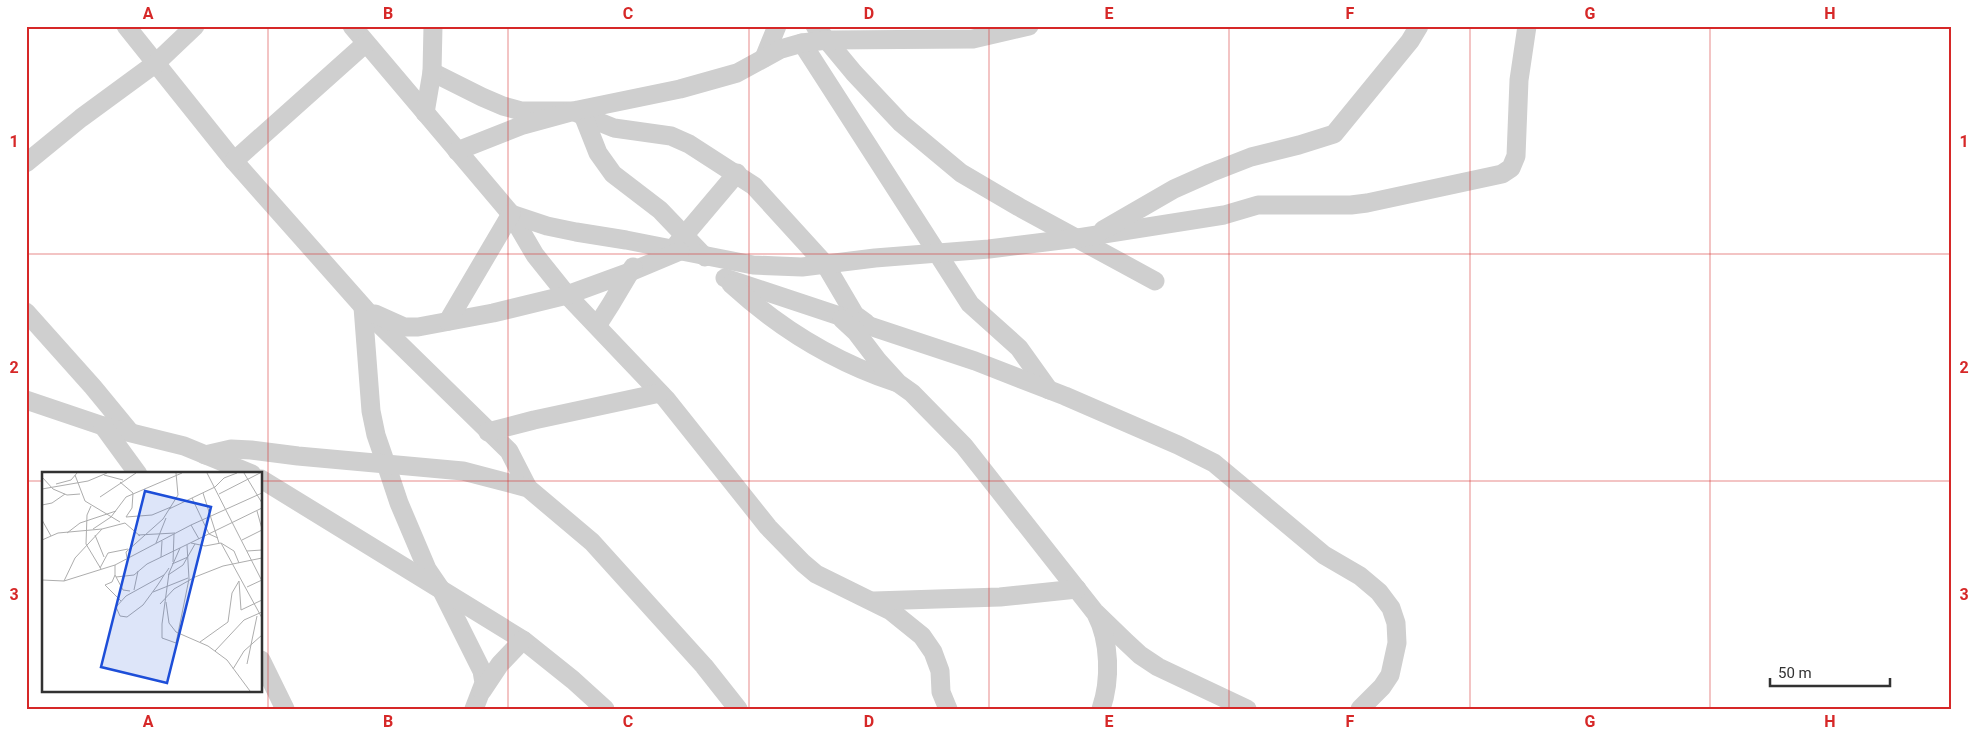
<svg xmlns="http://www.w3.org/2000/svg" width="1978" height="735" viewBox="0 0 1978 735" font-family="Roboto,sans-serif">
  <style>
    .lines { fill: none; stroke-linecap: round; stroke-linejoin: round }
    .street { stroke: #cfcfcf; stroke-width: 19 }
    .grid { fill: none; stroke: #d62828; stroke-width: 1; stroke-opacity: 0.55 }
    .inset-road { fill: none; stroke: #adadad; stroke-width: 1 }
    .view { fill: #1d4ed8; fill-opacity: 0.15; stroke: #1d4ed8; stroke-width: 2.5 }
    .inset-edge { fill: none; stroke: #323232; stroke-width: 2.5 }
    .neatline { fill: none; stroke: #d62828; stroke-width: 2 }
    .grid-label { font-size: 16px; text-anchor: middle; font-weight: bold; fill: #d62828 }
  </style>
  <rect width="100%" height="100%" fill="#fff"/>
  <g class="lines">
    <!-- street -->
    <g class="street">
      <path d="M 126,26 L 234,161 L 374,319 L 509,451 L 528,488"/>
      <path d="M 352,26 L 511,214 L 535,255 L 567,295 L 666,399 L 768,527 L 803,563 L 816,574 L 891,611 L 922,636 L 933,652 L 940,671 L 941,692 L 948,709"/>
      <path d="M 815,26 L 854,73 L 901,123 L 961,173 L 1019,207 L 1155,281"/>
      <path d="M 802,43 L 970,304 L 1019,348 L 1049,390"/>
      <path d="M 764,58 L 777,26"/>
      <path d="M 432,72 L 482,97 L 503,106 L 521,111 L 572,111 L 614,128 L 671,136 L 689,144 L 754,186 L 825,264 L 855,315 L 866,323"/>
      <path d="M 425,113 L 432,72 L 433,26"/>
      <path d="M 583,115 L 598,153 L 613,174 L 660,210 L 705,257"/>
      <path d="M 457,151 L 523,125 L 578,110 L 680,89 L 737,73 L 781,49 L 802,43 L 827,40 L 973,39 L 1029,26"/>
      <path d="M 234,161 L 366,43"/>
      <path d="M 26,163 L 81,118 L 156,63 L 195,26"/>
      <path d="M 511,214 L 547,226 L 576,232 L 626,240 L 753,265 L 802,267 L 875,258 L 989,249 L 1078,238 L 1224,215 L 1258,205 L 1351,205 L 1367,203 L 1502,174 L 1511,168 L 1516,156 L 1519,80 L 1527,26"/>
      <path d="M 1103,230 L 1174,189 L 1210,173 L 1251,157 L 1299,145 L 1334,134 L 1410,41 L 1419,26"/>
      <path d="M 677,244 L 737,173"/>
      <path d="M 725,278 L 975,361 L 1065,396 L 1178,445 L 1214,463 L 1324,555 L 1360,576 L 1379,592 L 1391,608 L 1396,623 L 1397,643 L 1390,675 L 1382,687 L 1360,709"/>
      <path d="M 731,284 C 778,327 835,362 895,382"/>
      <path d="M 363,307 L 371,411 L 376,435 L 386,464 L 399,503 L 427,569 L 442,591 L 482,671 L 484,683 L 474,709"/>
      <path d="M 26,312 L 93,387 L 130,432"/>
      <path d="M 375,314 L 404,327 L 418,327 L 493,313 L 567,295 L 630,272 L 680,251"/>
      <path d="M 842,319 L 856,332 L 878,361 L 898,383 L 912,393 L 964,446 L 1094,611 L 1125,641 L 1140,655 L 1158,667 L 1247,709"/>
      <path d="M 448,321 L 511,214"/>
      <path d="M 597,326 L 611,304 L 633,267"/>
      <path d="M 26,400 L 103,426 L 184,446 L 252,474"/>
      <path d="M 103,426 L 138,474"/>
      <path d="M 488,432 L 534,420 L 660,393"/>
      <path d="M 205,455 L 231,449 L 251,450 L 298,456 L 463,471 L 528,488 L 592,542 L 704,666 L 738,709"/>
      <path d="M 261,479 L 523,640 L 573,680 L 605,709"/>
      <path d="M 874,601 L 1000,597 L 1077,589"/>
      <path d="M 1096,614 C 1110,641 1111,680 1101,709"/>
      <path d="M 261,660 L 285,709"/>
      <path d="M 482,691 L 500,664 L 523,640"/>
    </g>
  </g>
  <!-- grid -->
  <path class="grid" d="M 268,26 L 268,709M 508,26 L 508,709M 749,26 L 749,709M 989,26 L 989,709M 1229,26 L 1229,709M 1470,26 L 1470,709M 1710,26 L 1710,709M 26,254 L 1952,254M 26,481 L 44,481M 261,481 L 1952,481"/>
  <!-- overview -->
  <g transform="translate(42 472)">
    <rect width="220" height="220" fill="#fff"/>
    <path class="inset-road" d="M 165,1 L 220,109M 202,1 L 220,31M 33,3 L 43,29 L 78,50M 62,3 L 81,8M 0,5 L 11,17 L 25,23 L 38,22M 78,10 L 91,21M 14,12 L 29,8 L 35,1M 0,17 L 46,9 L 65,1M 161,21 L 177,71M 177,22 L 218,1M 58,25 L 94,1M 150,26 L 167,62 L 176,66M 0,33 L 10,31 L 23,22M 49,34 L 45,43 L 44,72 L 59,97M 127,37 L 173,15 L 182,6 L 195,1M 215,39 L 220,57M 84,45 L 110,43 L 129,35M 84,45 L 90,36 L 91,21M 0,48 L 9,64M 83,51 L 98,64M 149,53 L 157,67M 51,57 L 69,45 L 84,25 L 140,1M 25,61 L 38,51 L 74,39M 53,63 L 62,85M 96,63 L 133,61M 0,68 L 16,61 L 60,57 L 83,51M 200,68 L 220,58M 114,71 L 124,46M 149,71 L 163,74 L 179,71 L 192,79 L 197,91M 179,71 L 220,146M 138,76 L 127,101 L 120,152 L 120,166 L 134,171 L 147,107 L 145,73M 205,79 L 220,78M 119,85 L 120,69M 85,86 L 84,80 L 121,47 L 136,23 L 134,1M 131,90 L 132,62M 130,92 L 146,85M 73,93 L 73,103 L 81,118 L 88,119M 58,96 L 66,81 L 86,77M 73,103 L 70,110 L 63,113 L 79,129M 122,103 L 84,124 L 74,135 L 78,144 L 85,145 L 101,133 L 115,114 L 119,108 L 122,103 L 125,99 L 127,96M 126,103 L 141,93 L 153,72M 74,105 L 92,103 L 105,92 L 220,36M 0,108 L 22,109 L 73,93 L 149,53 L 220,21M 22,109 L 33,86 L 60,57M 197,109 L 199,138 L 220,128M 205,115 L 220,108M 92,118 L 96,99M 111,120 L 146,106M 124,130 L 127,151 L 134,160 L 166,174 L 185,188 L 208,219M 118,132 L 132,117 L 153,105 L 181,94 L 220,86M 158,170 L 186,150 L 190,121 L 197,109M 173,179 L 202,148 L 220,140M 205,192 L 215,144M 191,197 L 202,179 L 220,163"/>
    <path class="view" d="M 103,19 L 169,35 L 125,211 L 59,195 Z"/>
    <rect width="220" height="220" class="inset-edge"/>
  </g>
  <!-- border -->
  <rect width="1978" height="735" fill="none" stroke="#ffffff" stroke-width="55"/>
  <!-- scale -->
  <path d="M1770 678v8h120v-8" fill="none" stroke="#323232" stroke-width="2.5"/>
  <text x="1778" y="678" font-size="15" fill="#323232" stroke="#ffffff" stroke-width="4" paint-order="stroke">50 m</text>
  <rect x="28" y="28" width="1922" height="680" class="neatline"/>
  <g class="grid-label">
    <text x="148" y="19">A</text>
    <text x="388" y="19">B</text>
    <text x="628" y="19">C</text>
    <text x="869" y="19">D</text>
    <text x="1109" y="19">E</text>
    <text x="1350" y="19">F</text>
    <text x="1590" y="19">G</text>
    <text x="1830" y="19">H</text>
    <text x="14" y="147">1</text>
    <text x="1964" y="147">1</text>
    <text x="14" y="373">2</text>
    <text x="1964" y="373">2</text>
    <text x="14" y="600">3</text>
    <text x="1964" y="600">3</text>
    <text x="148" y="727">A</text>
    <text x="388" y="727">B</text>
    <text x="628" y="727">C</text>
    <text x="869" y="727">D</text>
    <text x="1109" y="727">E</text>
    <text x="1350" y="727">F</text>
    <text x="1590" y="727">G</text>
    <text x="1830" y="727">H</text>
  </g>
</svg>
